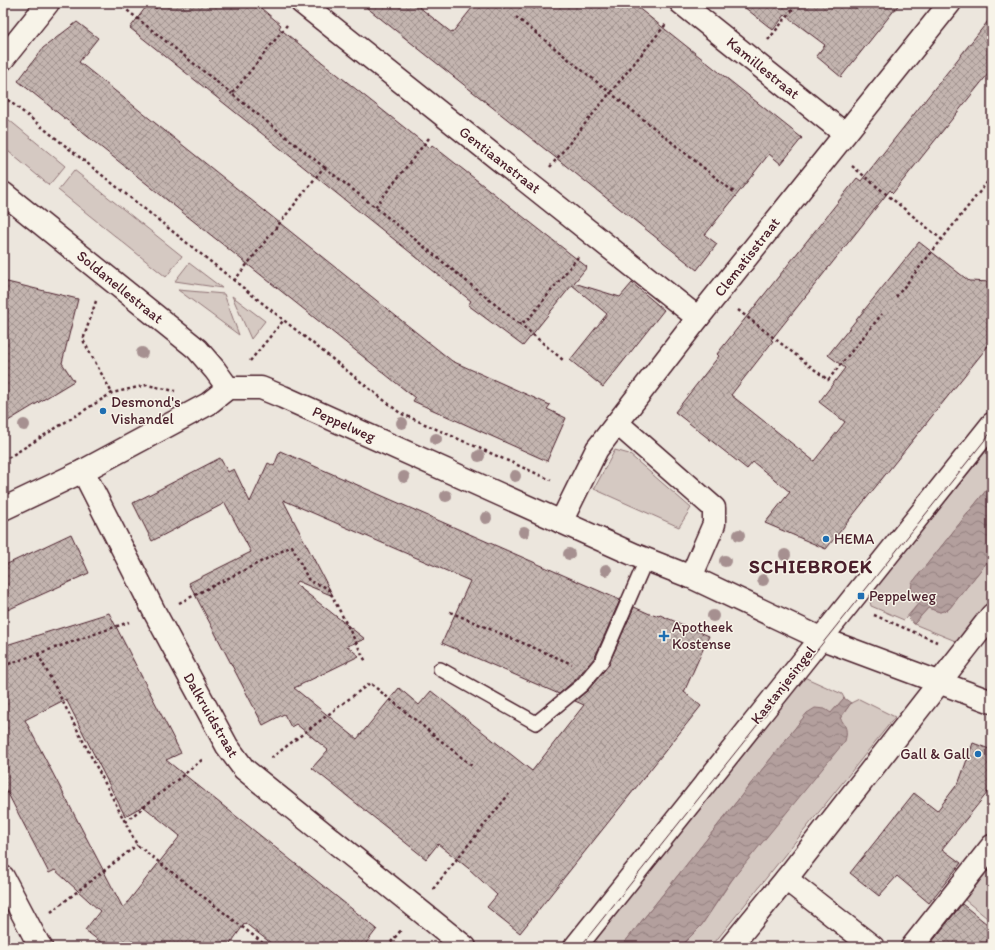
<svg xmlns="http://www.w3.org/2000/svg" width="995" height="950" viewBox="0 0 995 950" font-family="Itim,sans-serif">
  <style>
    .green { fill: #d5c9c2; stroke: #907476 }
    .water { fill: url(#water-waves); stroke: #896c6f }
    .building { fill: url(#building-cross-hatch); stroke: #4a1f2b; fill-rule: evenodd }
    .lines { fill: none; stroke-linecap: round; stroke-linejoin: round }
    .lane-casing { stroke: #4a1f2b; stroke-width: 16 }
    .street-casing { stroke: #4a1f2b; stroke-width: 25 }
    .secondary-casing { stroke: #4a1f2b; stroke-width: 25 }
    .path { stroke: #4a1f2b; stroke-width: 2.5; stroke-dasharray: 3 3; stroke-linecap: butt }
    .lane { stroke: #f7f3e8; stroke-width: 13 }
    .street { stroke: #f7f3e8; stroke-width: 22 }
    .secondary { stroke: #f7f3e8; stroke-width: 22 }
    .tram { stroke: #4a1f2b; stroke-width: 1 }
    .tree { fill: #a69090 }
    .poi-dot { fill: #1f6fb2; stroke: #f7f3e8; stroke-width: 1.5 }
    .labels { text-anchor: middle; stroke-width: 3; stroke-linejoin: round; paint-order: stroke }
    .street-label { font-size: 15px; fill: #4a1f2b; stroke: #f7f3e8 }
    .poi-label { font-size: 15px; fill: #4a1f2b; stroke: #f7f3e8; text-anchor: start }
    .district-label { font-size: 19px; font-weight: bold; letter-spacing: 1px; fill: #4a1f2b; stroke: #f7f3e8 }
  </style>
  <defs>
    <pattern id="water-waves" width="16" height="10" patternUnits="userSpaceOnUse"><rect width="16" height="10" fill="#b39f9d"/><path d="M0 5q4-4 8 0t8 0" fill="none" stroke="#948180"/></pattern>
    <pattern id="building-cross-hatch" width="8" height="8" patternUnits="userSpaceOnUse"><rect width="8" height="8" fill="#c4b5b0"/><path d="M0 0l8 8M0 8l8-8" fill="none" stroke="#a1938f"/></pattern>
  </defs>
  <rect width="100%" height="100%" fill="#ece6dd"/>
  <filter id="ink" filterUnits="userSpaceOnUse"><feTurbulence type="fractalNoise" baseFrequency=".025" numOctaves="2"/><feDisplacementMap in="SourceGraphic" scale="8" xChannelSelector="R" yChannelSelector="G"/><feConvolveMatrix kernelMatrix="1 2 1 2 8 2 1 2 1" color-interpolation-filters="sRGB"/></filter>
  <g filter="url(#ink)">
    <!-- green -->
    <g class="green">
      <path d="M 3,115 L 65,166 L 49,185 L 3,147 Z"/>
      <path d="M 74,170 L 182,256 L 166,277 L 58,190 Z"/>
      <path d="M 189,263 L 222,288 L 175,281 Z"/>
      <path d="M 178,290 L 224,294 L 239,335 Z"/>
      <path d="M 232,296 L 265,321 L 251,339 Z"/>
      <path d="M 992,444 L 992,483 L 912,583 L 911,590 L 918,604 L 904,620 L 871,606 L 869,596 Z"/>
      <path d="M 615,450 L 629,454 L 691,508 L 679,527 L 594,489 Z"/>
      <path d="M 992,556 L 992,599 L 958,642 L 914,624 L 928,608 L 940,612 L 949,609 Z"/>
      <path d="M 804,677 L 842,694 L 844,698 L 831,713 L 807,713 L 621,947 L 588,947 Z"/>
      <path d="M 859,699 L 895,717 L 711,947 L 680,947 L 701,926 L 840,719 L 851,703 Z"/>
      <path d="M 992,865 L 992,922 L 965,900 Z"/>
    </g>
    <!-- water -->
    <g class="water">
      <path d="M 992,483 L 992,556 L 949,609 L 940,612 L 928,608 L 914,624 L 908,617 L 918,604 L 911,590 L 912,583 Z"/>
      <path d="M 844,698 L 851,703 L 840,718 C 846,726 848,731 845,741 L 730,882 L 701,926 L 680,947 L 621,947 L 807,713 L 815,708 L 825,709 L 831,713 Z"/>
    </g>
    <!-- building -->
    <g class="building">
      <path d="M 149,3 L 156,9 L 161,3 L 255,3 L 281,25 L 279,28 L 405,128 L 430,148 L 432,145 L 587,267 L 574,283 L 620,297 L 632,283 L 664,310 L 603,387 L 570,360 L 607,314 L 572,285 L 523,346 L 468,305 L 471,301 L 130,28 Z"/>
      <path d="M 361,3 L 414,3 L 452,33 L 476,3 L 526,3 L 534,9 L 539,3 L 632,3 L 802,138 L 781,164 L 769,154 L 705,235 L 717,244 L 697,270 Z"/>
      <path d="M 739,3 L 900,3 L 841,77 L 816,56 L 825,45 L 785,15 L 773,30 Z"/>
      <path d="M 992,16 L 992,69 L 893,193 L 890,190 L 771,340 L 773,341 L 731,395 L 814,461 L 845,422 L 819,402 L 845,368 L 828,355 L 919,242 L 969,281 L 992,282 L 992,341 L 826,549 L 765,523 L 790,492 L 753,462 L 747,469 L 675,412 L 719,356 L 717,354 L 857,178 L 861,181 Z"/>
      <path d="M 77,22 L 98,38 L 79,62 L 452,361 L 550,405 L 547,409 L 566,418 L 547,461 L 413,401 L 415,398 L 18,81 L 43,48 Z"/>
      <path d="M 3,281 L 78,299 L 62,363 L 74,381 L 3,424 Z"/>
      <path d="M 280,451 L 620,600 L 595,657 L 576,679 L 559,694 L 442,643 L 470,581 L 283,500 L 333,596 L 297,581 L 295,584 L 365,639 L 347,646 L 359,656 L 294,688 L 357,739 L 399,688 L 419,705 L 431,691 L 532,771 L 584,705 L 575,701 L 588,690 L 608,666 L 634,607 L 652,615 L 653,614 L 659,616 L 660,615 L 709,636 L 684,692 L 701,706 L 520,933 L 487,907 L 497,895 L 468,868 L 438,844 L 426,859 L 312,768 L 328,750 L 296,724 L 291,727 L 284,714 L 263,725 L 189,583 L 251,552 L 225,503 L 152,541 L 133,503 L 220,458 L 228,472 L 234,469 L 250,502 L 268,463 L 274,466 Z"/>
      <path d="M 71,534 L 89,573 L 3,612 L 3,566 Z"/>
      <path d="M 109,613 L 181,753 L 166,760 L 377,929 L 363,947 L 276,947 L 245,923 L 228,947 L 107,947 L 85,930 L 100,911 L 55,870 L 49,873 L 3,784 L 3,646 ZM 66,699 L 125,816 L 143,806 L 180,836 L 123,908 L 25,720 Z"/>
      <path d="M 973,743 L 992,750 L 992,787 L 942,849 L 961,863 L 929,903 L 897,876 L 879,896 L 850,873 L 914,793 L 937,811 L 959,782 Z"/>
      <path d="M 962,904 L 992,928 L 992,947 L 928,947 Z"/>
    </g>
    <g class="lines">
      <defs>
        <path id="lane" d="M 440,669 L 536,723 L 582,685 L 602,661 L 646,560"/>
        <g id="street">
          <path d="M 302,3 L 698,318"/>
          <path d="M 681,3 L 845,134"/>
          <path d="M 3,59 L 48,3"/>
          <path d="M 3,193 L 197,349 L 215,370 L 228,388"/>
          <path d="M 617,423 L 714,508 L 714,524 L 691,577"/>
          <path d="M 83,471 L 155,613 L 227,746 L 244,769 L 465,947"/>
          <path d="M 3,509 L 83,471 L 208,404 L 228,388 L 261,388 L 283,397 L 635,555 L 691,577 L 820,638 L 992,702"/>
          <path d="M 561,522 L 597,449 L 698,318 L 950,3"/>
          <path d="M 3,877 L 38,943 L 41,947"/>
          <path d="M 786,879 L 873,947"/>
          <path d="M 912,947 L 992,846"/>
        </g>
        <g id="secondary">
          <path d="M 575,947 L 992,424"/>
          <path d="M 730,947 L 786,879 L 992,615"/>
        </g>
      </defs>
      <!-- lane casing -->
      <use href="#lane" class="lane-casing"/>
      <!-- street casing -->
      <use href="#street" class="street-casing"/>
      <!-- secondary casing -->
      <use href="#secondary" class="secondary-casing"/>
      <!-- path -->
      <g class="path">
        <path d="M 118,3 L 232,94"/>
        <path d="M 516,17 L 735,193"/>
        <path d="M 768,40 L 798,3"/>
        <path d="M 3,96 L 400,413 L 551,480"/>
        <path d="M 429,138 L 375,207 L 518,323 L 527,321 L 578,257"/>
        <path d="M 852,166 L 941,239"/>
        <path d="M 324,167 L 375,207"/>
        <path d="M 550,167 L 666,24"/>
        <path d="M 234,281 L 324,167 L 232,94 L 287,25"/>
        <path d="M 896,297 L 989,180"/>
        <path d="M 96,301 L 83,340 L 112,393"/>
        <path d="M 738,310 L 828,380 L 882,314"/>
        <path d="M 519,323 L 563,360"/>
        <path d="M 250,361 L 283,321"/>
        <path d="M 3,461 L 112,393 L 147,385 L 175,391"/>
        <path d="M 179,603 L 292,546 L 309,581 L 328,588 L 366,662"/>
        <path d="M 450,612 L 572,664"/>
        <path d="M 874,615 L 937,642"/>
        <path d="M 38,654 L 137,845 L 268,947"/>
        <path d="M 3,666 L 129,622"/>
        <path d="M 271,758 L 370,683 L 472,766"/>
        <path d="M 125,822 L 203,759"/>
        <path d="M 433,889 L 509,794"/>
        <path d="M 51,912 L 137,845"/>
        <path d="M 387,947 L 402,929"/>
      </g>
      <!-- lane -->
      <use href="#lane" class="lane"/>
      <!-- street -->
      <use href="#street" class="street"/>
      <!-- secondary -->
      <use href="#secondary" class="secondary"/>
      <!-- tram -->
      <path class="tram" d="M 580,947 L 992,431"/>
    </g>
    <!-- trees -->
    <g class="tree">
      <circle cx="142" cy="353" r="6"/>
      <circle cx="402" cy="423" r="6"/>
      <circle cx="24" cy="425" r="6"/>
      <circle cx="436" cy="439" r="6"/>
      <circle cx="479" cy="456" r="6"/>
      <circle cx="515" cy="476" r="6"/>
      <circle cx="404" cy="477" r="6"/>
      <circle cx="446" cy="496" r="6"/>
      <circle cx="486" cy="518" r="6"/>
      <circle cx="524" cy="532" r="6"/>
      <circle cx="739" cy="535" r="6"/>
      <circle cx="569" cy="554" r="6"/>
      <circle cx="785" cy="555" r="6"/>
      <circle cx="725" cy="561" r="6"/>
      <circle cx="606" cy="570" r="6"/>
      <circle cx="763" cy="580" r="6"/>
      <circle cx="713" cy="616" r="6"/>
    </g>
  </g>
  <!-- markers -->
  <g class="poi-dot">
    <circle cx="103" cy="411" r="4"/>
    <circle cx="826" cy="539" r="4"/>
    <rect x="857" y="592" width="8" height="8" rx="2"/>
    <path d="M662 630h4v4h4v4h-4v4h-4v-4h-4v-4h4z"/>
    <circle cx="978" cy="754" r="4"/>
  </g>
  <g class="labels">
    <!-- street labels -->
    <g class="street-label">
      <text transform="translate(763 68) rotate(39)" y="5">Kamillestraat</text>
      <text transform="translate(500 160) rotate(38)" y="5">Gentiaanstraat</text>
      <text transform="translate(747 257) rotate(-52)" y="5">Clematisstraat</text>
      <text transform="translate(120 287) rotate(39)" y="5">Soldanellestraat</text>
      <text transform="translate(344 424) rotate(24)" y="5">Peppelweg</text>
      <text transform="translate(783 685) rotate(-52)" y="5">Kastanjesingel</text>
      <text transform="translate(211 715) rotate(60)" y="5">Dalkruidstraat</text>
    </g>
    <!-- poi labels -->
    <g class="poi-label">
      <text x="111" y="407">Desmond's<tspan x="111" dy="17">Vishandel</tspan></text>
      <text x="834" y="544">HEMA</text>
      <text x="869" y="601">Peppelweg</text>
      <text x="672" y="632">Apotheek<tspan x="672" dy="17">Kostense</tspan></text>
      <text x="970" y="759" text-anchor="end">Gall &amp; Gall</text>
    </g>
    <!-- district labels -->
    <g class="district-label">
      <text x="811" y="573">SCHIEBROEK</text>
    </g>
  </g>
  <!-- margin -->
  <rect width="995" height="950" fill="none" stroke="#f7f3e8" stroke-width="16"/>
  <rect x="8" y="8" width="979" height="934" fill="none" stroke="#4a1f2b" stroke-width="1.5" filter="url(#ink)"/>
</svg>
